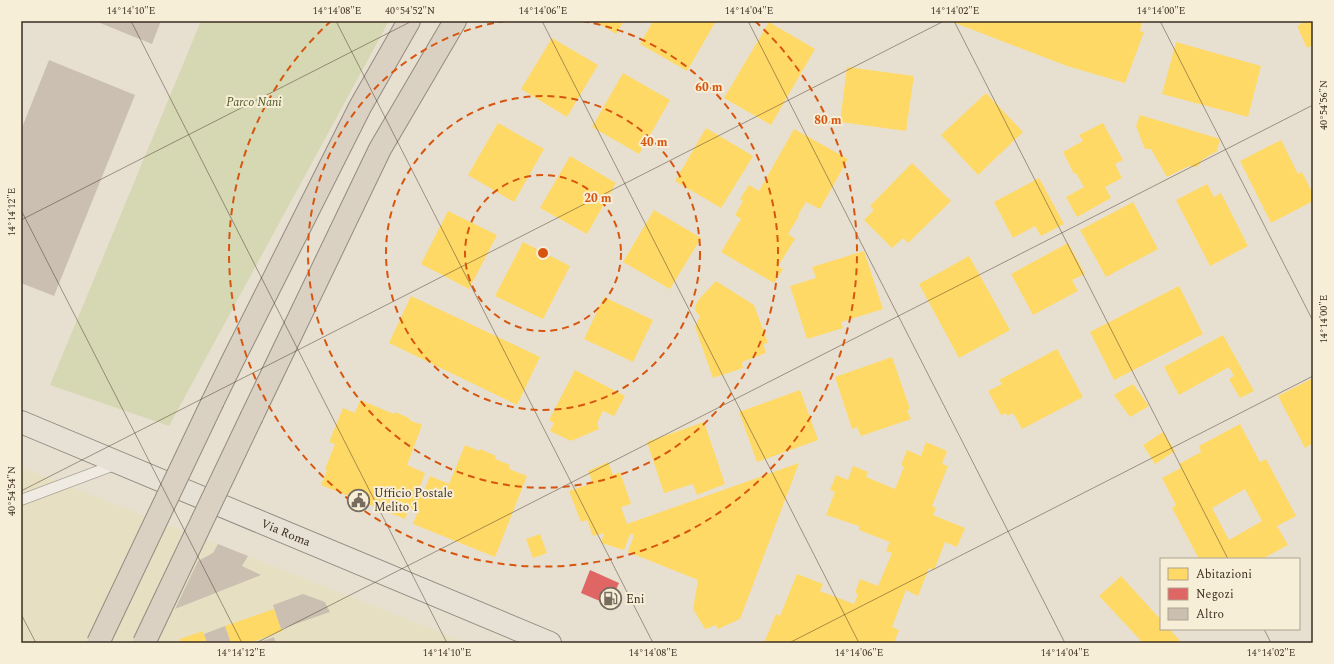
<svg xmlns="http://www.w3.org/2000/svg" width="1334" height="664" viewBox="0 0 1334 664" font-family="Spectral,serif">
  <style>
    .farmland { fill: #e6dfc2 }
    .green { fill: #d6d7b3 }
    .homes { fill: #ffd966; fill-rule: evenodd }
    .shops { fill: #e06666 }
    .building { fill: #cbbfb2 }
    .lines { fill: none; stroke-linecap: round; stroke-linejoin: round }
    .lane-casing { stroke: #ada599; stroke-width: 12 }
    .primary-casing { stroke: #928b80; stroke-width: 24 }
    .highway-casing { stroke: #928b80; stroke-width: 24 }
    .lane { stroke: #efebe3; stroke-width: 10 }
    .primary { stroke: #e6e1d4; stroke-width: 22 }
    .highway { stroke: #dad1c2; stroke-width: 22 }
    .highway-bridge-casing { stroke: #928b80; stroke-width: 24; stroke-linecap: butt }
    .highway-bridge { stroke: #dad1c2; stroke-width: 22 }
    .ticks { fill: none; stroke: #3d2e20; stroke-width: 1; stroke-opacity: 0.45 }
    .ring { fill: none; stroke: #d7550e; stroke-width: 2; stroke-dasharray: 7 5 }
    .labels { text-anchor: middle; stroke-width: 4; stroke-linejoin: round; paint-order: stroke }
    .park-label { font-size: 12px; font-style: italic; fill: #4d5a26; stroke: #f7eed8 }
    .poi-label { font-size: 12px; fill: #3d2e20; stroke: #f7eed8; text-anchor: start }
    .street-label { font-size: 12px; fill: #3d2e20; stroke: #f7eed8 }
    .centre { fill: #d7550e; stroke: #f7eed8; stroke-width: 2 }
    .ring-label { font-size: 12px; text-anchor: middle; font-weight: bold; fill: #d7550e; stroke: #f7eed8; stroke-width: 4; stroke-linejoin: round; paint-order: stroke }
    .neatline { fill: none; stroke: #3d2e20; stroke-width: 1.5 }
    .ticks-label { font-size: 10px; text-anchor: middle; fill: #3d2e20 }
  </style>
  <rect width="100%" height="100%" fill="#e7e0d1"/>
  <!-- farmland -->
  <path class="farmland" d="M 21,467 L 468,643 L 21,643 Z"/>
  <!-- green -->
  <path class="green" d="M 201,21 L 389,21 L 169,426 L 50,385 Z"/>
  <!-- homes -->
  <g class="homes">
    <path d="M 595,21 L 624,21 L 616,34 Z"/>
    <path d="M 653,21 L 716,21 L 687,71 L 640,44 Z"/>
    <path d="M 950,21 L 1142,21 L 1140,31 L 1144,32 L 1125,83 L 1067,66 Z"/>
    <path d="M 1306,21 L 1313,21 L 1313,45 L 1307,48 L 1297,26 Z"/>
    <path d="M 769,22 L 815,49 L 771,125 L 724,98 Z"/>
    <path d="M 552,38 L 598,65 L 567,117 L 521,89 Z"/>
    <path d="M 1176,42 L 1261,66 L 1248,117 L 1162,94 Z"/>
    <path d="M 847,67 L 914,76 L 906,131 L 840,122 Z"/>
    <path d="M 623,73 L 670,100 L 639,154 L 592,127 Z"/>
    <path d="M 986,93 L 1023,132 L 978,175 L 941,135 Z"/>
    <path d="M 1140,115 L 1220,139 L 1217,151 L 1202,160 L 1197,167 L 1189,166 L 1167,177 L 1151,149 L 1145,149 L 1136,126 Z"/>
    <path d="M 498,123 L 544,149 L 514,202 L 468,175 Z"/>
    <path d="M 1103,123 L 1123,160 L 1115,164 L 1122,178 L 1105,187 L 1111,198 L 1077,217 L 1066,197 L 1084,187 L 1076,173 L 1074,174 L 1063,152 L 1083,141 L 1079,135 Z"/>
    <path d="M 706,128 L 753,156 L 721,208 L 675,181 Z"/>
    <path d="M 794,129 L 848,159 L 820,209 L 806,202 L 798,215 L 799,216 L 788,234 L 795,239 L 778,266 L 783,269 L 774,283 L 721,252 L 741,219 L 735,215 L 743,201 L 740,199 L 749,185 L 759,191 Z"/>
    <path d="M 1281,140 L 1298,174 L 1302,172 L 1313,194 L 1313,201 L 1271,223 L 1240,161 Z"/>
    <path d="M 570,156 L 616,183 L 587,234 L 540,208 Z"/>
    <path d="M 912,163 L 951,201 L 908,243 L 903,238 L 892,248 L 864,220 L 874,210 L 870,206 Z"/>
    <path d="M 1039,178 L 1064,224 L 1041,236 L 1035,226 L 1013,238 L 994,202 Z"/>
    <path d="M 1207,184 L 1214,197 L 1221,193 L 1248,246 L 1210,266 L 1176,200 Z"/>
    <path d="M 1133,202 L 1158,249 L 1106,277 L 1080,230 Z"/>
    <path d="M 654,210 L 701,238 L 670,289 L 623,262 Z"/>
    <path d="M 448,211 L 497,235 L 469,289 L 421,264 Z"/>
    <path d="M 523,242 L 570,266 L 543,319 L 495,296 Z"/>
    <path d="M 1068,243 L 1085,274 L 1072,280 L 1078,291 L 1033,315 L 1011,274 Z"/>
    <path d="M 864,251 L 883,309 L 841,322 L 843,328 L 807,339 L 790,286 L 816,278 L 812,267 Z"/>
    <path d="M 969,256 L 1010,330 L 959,358 L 919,284 Z"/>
    <path d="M 716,281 L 754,305 L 768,343 L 763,344 L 766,353 L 742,362 L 743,368 L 713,378 L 695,327 L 700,316 L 696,312 L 695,306 L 700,298 Z"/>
    <path d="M 1179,286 L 1203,334 L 1114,380 L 1090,332 Z"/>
    <path d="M 411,296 L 540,357 L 517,405 L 389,343 Z"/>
    <path d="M 604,297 L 653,320 L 633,362 L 584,339 Z"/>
    <path d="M 1223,335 L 1254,391 L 1240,398 L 1229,379 L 1234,376 L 1229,367 L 1179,395 L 1164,367 Z"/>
    <path d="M 1057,349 L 1083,397 L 1022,429 L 1013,413 L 1007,416 L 1006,413 L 1001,415 L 988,391 L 1002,384 L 999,380 Z"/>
    <path d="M 892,357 L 910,409 L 907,410 L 911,419 L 861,436 L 857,427 L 852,429 L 835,377 Z"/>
    <path d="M 575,370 L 625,396 L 614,416 L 603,411 L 597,423 L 599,429 L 571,441 L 550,431 L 554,423 L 549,420 Z"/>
    <path d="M 1313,378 L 1313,443 L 1305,448 L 1278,396 Z"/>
    <path d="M 1133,384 L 1149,406 L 1130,417 L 1114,395 Z"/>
    <path d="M 800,390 L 818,440 L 757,462 L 739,412 Z"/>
    <path d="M 360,400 L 394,414 L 395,412 L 409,418 L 409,420 L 422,425 L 407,465 L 425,473 L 419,489 L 424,491 L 430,476 L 449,484 L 465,445 L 479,451 L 480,449 L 496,456 L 495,459 L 510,465 L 509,469 L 527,476 L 495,557 L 413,524 L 418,511 L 409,508 L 405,519 L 321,485 L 327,470 L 325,469 L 335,444 L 329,442 L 343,408 L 355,413 Z"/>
    <path d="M 704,422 L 725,484 L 697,495 L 693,484 L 664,493 L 647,442 Z"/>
    <path d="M 1240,424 L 1260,462 L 1266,459 L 1296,516 L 1277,526 L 1288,545 L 1262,559 L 1199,559 L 1172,508 L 1176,505 L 1162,478 L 1181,468 L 1179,464 L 1201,452 L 1199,446 ZM 1245,489 L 1262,521 L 1229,540 L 1212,508 Z"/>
    <path d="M 1163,432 L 1175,451 L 1155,464 L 1143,445 Z"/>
    <path d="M 926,442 L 947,451 L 942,464 L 948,466 L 932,506 L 936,508 L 933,515 L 965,528 L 957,547 L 945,542 L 934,570 L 929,568 L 918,596 L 906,590 L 892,627 L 899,630 L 894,643 L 885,642 L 885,643 L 764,643 L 776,614 L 780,616 L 797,574 L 823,584 L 820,591 L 854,604 L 858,594 L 855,593 L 860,579 L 878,586 L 892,553 L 886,551 L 890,542 L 859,530 L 859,526 L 826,515 L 835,492 L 830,490 L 836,475 L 848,480 L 853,466 L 868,472 L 866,477 L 895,489 L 904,467 L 901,465 L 907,450 L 921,456 Z"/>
    <path d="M 608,462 L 613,475 L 620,472 L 631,504 L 621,507 L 627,524 L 799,463 L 740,619 L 718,629 L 716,625 L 705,629 L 693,609 L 698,580 L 628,552 L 634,535 L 630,534 L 624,550 L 601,543 L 604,533 L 593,536 L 587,520 L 581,522 L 569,491 L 593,483 L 588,471 Z"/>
    <path d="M 540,534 L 547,553 L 533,558 L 526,539 Z"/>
    <path d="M 1121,576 L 1161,620 L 1161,629 L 1169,629 L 1182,643 L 1143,643 L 1099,596 Z"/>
    <path d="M 274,609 L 282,631 L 250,643 L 231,643 L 225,626 Z"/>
    <path d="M 203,631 L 207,643 L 181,643 L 180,639 Z"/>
  </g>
  <!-- shops -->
  <path class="shops" d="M 590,570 L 619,583 L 609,605 L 581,593 Z"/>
  <!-- building -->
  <g class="building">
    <path d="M 95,21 L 161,21 L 152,44 Z"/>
    <path d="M 49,60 L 135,95 L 54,296 L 21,283 L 21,130 Z"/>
    <path d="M 218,544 L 248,556 L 242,566 L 261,575 L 175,609 L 198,561 L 213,553 Z"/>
    <path d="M 303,594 L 325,602 L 330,612 L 281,629 L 273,605 Z"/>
    <path d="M 225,626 L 231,643 L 207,643 L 204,634 Z"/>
    <path d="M 274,637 L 276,643 L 257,643 Z"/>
  </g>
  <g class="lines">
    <defs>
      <path id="lane" d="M 21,500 L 117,464"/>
      <g id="primary">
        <path id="s1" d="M 21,422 L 550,643"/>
      </g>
      <g id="highway">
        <path d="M 213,401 L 233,360 L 360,107 L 409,21"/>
        <path d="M 252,416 L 380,149 L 455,21"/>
      </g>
    </defs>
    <!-- lane casing -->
    <use href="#lane" class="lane-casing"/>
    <!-- primary casing -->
    <use href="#primary" class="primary-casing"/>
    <!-- highway casing -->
    <use href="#highway" class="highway-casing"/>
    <!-- lane -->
    <use href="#lane" class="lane"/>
    <!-- primary -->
    <use href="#primary" class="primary"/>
    <!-- highway -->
    <use href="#highway" class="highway"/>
    <defs>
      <g id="highway-bridge">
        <path d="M 98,643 L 213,401"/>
        <path d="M 144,643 L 252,416"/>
      </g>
    </defs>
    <!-- highway-bridge casing -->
    <use href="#highway-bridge" class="highway-bridge-casing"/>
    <!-- highway-bridge -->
    <use href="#highway-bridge" class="highway-bridge"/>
  </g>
  <!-- ticks -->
  <path class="ticks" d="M 131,21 L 447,643M 336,21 L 653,643M 542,21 L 859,643M 748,21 L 1065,643M 954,21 L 1228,559M 1160,21 L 1313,321M 21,210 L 242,643M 21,220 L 412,21M 21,491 L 944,21M 21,614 L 36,643M 1264,629 L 1271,643M 256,643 L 1313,105M 789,643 L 1313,376"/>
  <!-- distance rings -->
  <g class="ring">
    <circle cx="543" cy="253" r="78"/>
    <circle cx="543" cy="253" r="157"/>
    <path d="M582 21A235 235 0 1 1 504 21"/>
    <path d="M755 21A314 314 0 1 1 331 21"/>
  </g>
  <!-- icons -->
  <defs>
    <symbol id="civic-ring" viewBox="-11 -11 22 22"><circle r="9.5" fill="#f7eed8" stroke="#786c5e" stroke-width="1.5"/><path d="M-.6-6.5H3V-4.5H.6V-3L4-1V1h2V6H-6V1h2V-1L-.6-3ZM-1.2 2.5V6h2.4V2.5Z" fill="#786c5e"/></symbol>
    <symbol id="fuel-ring" viewBox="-11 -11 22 22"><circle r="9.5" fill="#f7eed8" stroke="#786c5e" stroke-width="1.5"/><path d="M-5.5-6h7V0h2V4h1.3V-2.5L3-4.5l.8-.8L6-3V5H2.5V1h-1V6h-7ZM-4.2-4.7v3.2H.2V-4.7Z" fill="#786c5e"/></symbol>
  </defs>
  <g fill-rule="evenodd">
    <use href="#civic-ring" x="346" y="488" width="25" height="25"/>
    <use href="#fuel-ring" x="598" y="586" width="25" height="25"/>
  </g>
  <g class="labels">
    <!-- park labels -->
    <g class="park-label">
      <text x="254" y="106">Parco Nani</text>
    </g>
    <!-- poi labels -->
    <g class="poi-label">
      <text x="374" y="497">Ufficio Postale<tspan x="374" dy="14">Melito 1</tspan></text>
      <text x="626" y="603">Eni</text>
    </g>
    <!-- street labels -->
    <g class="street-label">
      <text dy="4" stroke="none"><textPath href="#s1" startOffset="287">Via Roma</textPath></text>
    </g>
  </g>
  <circle cx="543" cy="253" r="6" class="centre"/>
  <g class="ring-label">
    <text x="709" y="91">60 m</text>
    <text x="828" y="124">80 m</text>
    <text x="654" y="146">40 m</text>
    <text x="598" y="202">20 m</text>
  </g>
  <!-- border -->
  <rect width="1334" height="664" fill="none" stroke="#f7eed8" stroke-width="44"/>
  <!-- legend -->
  <rect x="1160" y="558" width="140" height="72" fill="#f7eed8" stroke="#ada18e"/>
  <rect x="1168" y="568" width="20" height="12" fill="#ffd966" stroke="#ada18e"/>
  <text x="1196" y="578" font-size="12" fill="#3d2e20">Abitazioni</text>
  <rect x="1168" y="588" width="20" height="12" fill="#e06666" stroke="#ada18e"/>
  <text x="1196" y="598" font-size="12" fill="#3d2e20">Negozi</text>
  <rect x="1168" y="608" width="20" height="12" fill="#cbbfb2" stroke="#ada18e"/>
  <text x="1196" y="618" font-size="12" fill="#3d2e20">Altro</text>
  <rect x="22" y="22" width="1290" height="620" class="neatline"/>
  <g class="ticks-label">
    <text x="131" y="14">14°14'10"E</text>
    <text x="337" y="14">14°14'08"E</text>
    <text x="410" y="14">40°54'52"N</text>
    <text x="543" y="14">14°14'06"E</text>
    <text x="749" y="14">14°14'04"E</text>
    <text x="955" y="14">14°14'02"E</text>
    <text x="1161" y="14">14°14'00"E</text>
    <text transform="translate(1323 105) rotate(-90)" y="4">40°54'56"N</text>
    <text transform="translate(11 212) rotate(-90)" y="4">14°14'12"E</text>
    <text transform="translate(1323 319) rotate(-90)" y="4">14°14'00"E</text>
    <text transform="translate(11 491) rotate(-90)" y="4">40°54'54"N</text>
    <text x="241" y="656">14°14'12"E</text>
    <text x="447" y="656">14°14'10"E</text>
    <text x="653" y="656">14°14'08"E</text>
    <text x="859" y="656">14°14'06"E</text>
    <text x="1065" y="656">14°14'04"E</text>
    <text x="1271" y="656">14°14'02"E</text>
  </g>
</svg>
